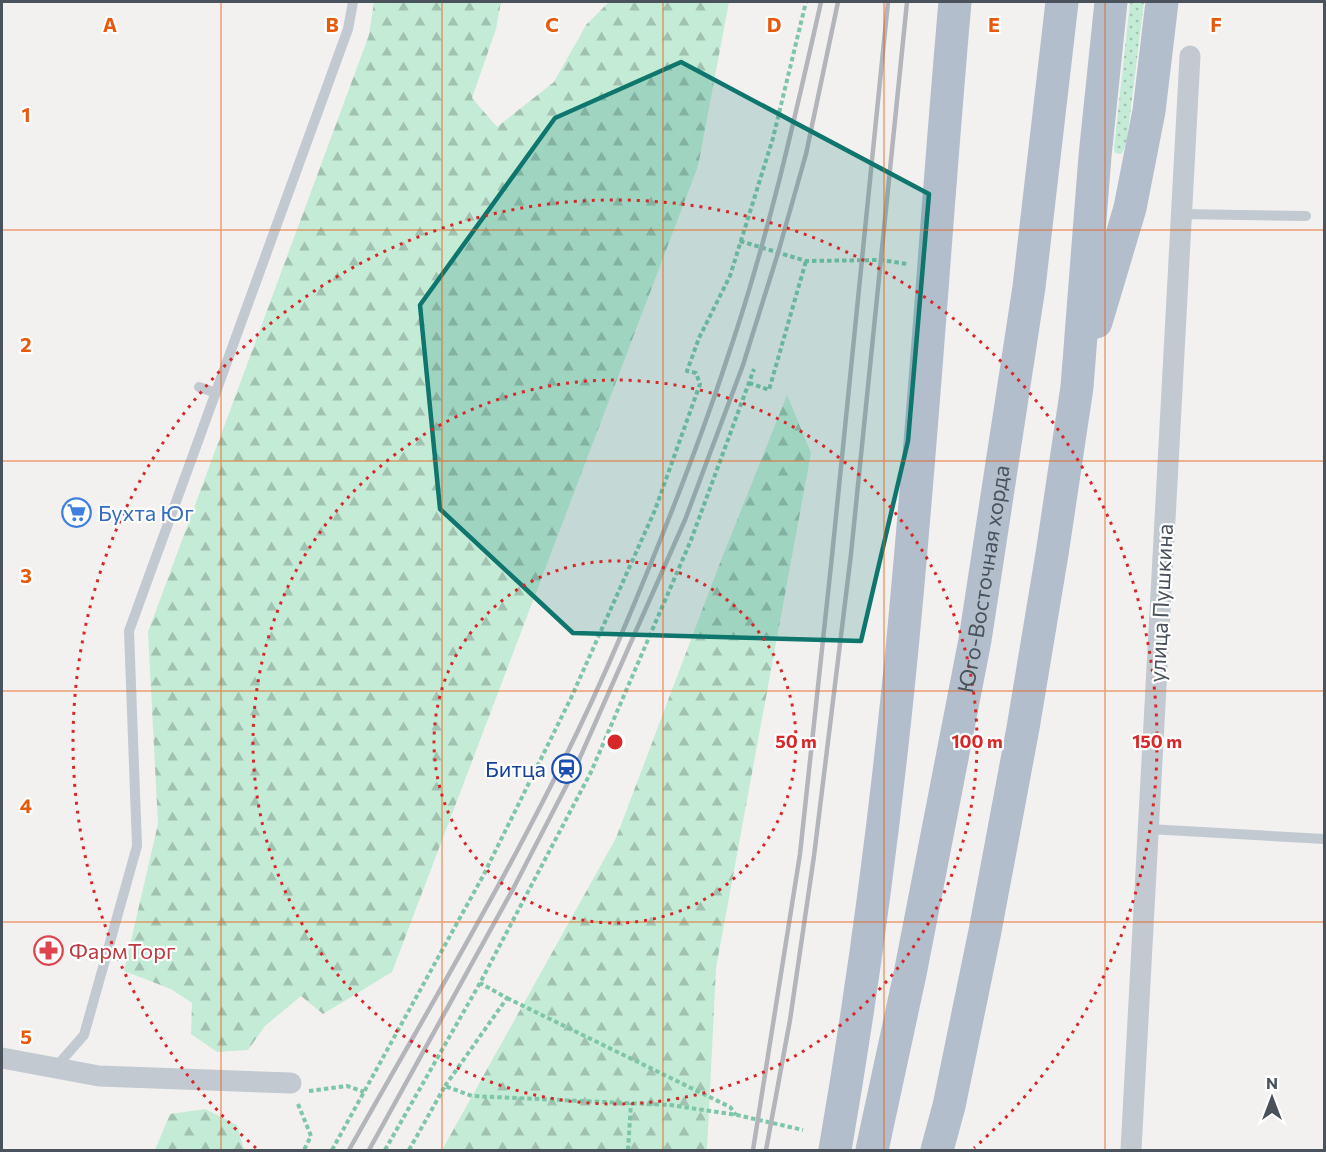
<svg xmlns="http://www.w3.org/2000/svg" width="1326" height="1152" viewBox="0 0 1326 1152" font-family="Commissioner,sans-serif">
  <style>
    .grass { fill: url(#grass-dots) }
    .forest { fill: url(#forest-firs) }
    .lines { fill: none; stroke-linecap: round; stroke-linejoin: round }
    .path { stroke: #7fc6a8; stroke-width: 4; stroke-dasharray: 4.5 3; stroke-linecap: butt }
    .lane { stroke: #c2c9d0; stroke-width: 10 }
    .street { stroke: #c2c9d0; stroke-width: 21 }
    .primary { stroke: #b3becc; stroke-width: 33 }
    .rail { stroke: #b3b5ba; stroke-width: 4.5 }
    .marked { fill: #0f766e; fill-opacity: 0.2; stroke: #0f766e; stroke-width: 4.5; stroke-linejoin: round }
    .grid { fill: none; stroke: #e8590c; stroke-width: 1.5; stroke-opacity: 0.55 }
    .ring { fill: none; stroke: #d62828; stroke-width: 3; stroke-dasharray: 3 6 }
    .labels { text-anchor: middle; stroke-width: 4.5; stroke-linejoin: round; paint-order: stroke }
    .shop-label { font-size: 22px; fill: #366cbe; stroke: #fff; text-anchor: start }
    .street-label { font-size: 22px; fill: #4a525c; stroke: #fff }
    .transit-label { font-size: 22px; fill: #164399; stroke: #fff; text-anchor: end }
    .health-label { font-size: 22px; fill: #be3a42; stroke: #fff; text-anchor: start }
    .grid-label { font-size: 20px; text-anchor: middle; font-weight: bold; fill: #e8590c; stroke: #fff; stroke-width: 4.5; stroke-linejoin: round; paint-order: stroke }
    .centre { fill: #d62828; stroke: #fff; stroke-width: 3 }
    .ring-label { font-size: 18px; text-anchor: middle; font-weight: bold; fill: #d62828; stroke: #fff; stroke-width: 4.5; stroke-linejoin: round; paint-order: stroke }
  </style>
  <defs>
    <pattern id="grass-dots" width="8" height="8" patternUnits="userSpaceOnUse" patternTransform="scale(1.5)"><rect width="8" height="8" fill="#c4ebd6"/><path d="M2 2h.1M6 6h.1" fill="none" stroke="#a1c1b1" stroke-width="1.8" stroke-linecap="round"/></pattern>
    <pattern id="forest-firs" width="22" height="20" patternUnits="userSpaceOnUse" patternTransform="scale(1.5)"><rect width="22" height="20" fill="#c4ebd6"/><path d="M5 1l3.5 6h-7zM16 11l3.5 6h-7z" fill="#a1c1b1"/></pattern>
  </defs>
  <rect width="100%" height="100%" fill="#f2f1f0"/>
  <!-- grass -->
  <path class="grass" d="M 1130,2 L 1144,2 L 1127,139 L 1123,152 L 1120,154 L 1115,153 L 1114,148 Z"/>
  <!-- forest -->
  <g class="forest">
    <path d="M 374,2 L 501,2 L 496,29 L 472,98 L 497,127 L 554,82 L 586,25 L 609,2 L 729,2 L 698,166 L 392,972 L 323,1014 L 301,996 L 265,1026 L 248,1050 L 217,1052 L 191,1034 L 192,1003 L 171,989 L 124,971 L 158,824 L 148,632 L 369,35 Z"/>
    <path d="M 787,395 L 811,453 L 716,968 L 707,1150 L 442,1150 L 616,838 L 718,568 Z"/>
    <path d="M 205,1109 L 237,1125 L 244,1150 L 155,1150 L 170,1114 Z"/>
  </g>
  <g class="lines">
    <!-- path -->
    <g class="path">
      <path d="M 740,241 L 806,261 L 881,260 L 907,264"/>
      <path d="M 749,383 L 769,390 L 806,261"/>
      <path d="M 507,998 L 730,1107 L 736,1115"/>
      <path d="M 445,1086 L 507,998 L 480,983"/>
      <path d="M 309,1091 L 347,1086 L 364,1092"/>
      <path d="M 298,1104 L 311,1136 L 304,1150"/>
      <path d="M 332,1150 L 483,876 L 571,698 L 655,510 L 700,384 L 696,373 L 687,371 L 699,338 L 730,276 L 773,138 L 806,2"/>
      <path d="M 385,1150 L 480,983 L 591,772 L 691,540 L 754,369"/>
      <path d="M 409,1150 L 445,1086 L 472,1096 L 670,1105 L 737,1115 L 803,1130"/>
      <path d="M 628,1150 L 631,1103"/>
    </g>
    <!-- lane -->
    <g class="lane">
      <path d="M 1181,214 L 1306,216"/>
      <path d="M 199,387 L 216,393"/>
      <path d="M 1149,829 L 1324,839"/>
      <path d="M 55,1068 L 84,1035 L 137,846 L 129,631 L 348,29 L 353,2"/>
    </g>
    <!-- street -->
    <g class="street">
      <path d="M 2,1058 L 99,1076 L 291,1083"/>
      <path d="M 1131,1150 L 1190,56"/>
    </g>
    <!-- primary -->
    <g class="primary">
      <path d="M 1096,322 L 1130,208 L 1149,111 L 1162,2"/>
      <path d="M 835,1150 C 862,994 883,837 899,679 C 922,453 935,227 955,2"/>
      <path id="s1" d="M 872,1150 L 910,974 L 975,640 L 1029,287 L 1062,2"/>
      <path d="M 937,1150 L 949,1106 L 985,931 L 1023,728 L 1052,554 L 1077,387 L 1095,156 L 1111,2"/>
    </g>
    <!-- rail -->
    <g class="rail">
      <path d="M 349,1150 C 443,983 544,817 619,640 C 658,548 696,454 727,359 C 767,242 794,122 821,2"/>
      <path d="M 369,1150 L 513,889 L 574,771 L 685,520 L 743,365 L 778,253 L 806,154 L 838,2"/>
      <path d="M 753,1150 L 800,854 L 832,556 L 888,2"/>
      <path d="M 766,1150 L 790,1020 L 814,856 L 851,554 L 907,2"/>
    </g>
  </g>
  <!-- marked area -->
  <path class="marked" d="M 681,62 L 929,194 L 908,441 L 861,641 L 573,633 L 440,509 L 420,305 L 555,118 Z"/>
  <!-- grid -->
  <path class="grid" d="M 221,2 L 221,1150M 442,2 L 442,1150M 663,2 L 663,1150M 884,2 L 884,1150M 1105,2 L 1105,1150M 2,230 L 1324,230M 2,461 L 1324,461M 2,691 L 1324,691M 2,922 L 1324,922"/>
  <!-- distance rings -->
  <g class="ring">
    <circle cx="615" cy="742" r="181"/>
    <circle cx="615" cy="742" r="362"/>
    <path d="M256 1148A542 542 0 1 1 974 1148"/>
  </g>
  <!-- icons -->
  <defs>
    <symbol id="supermarket-ring" viewBox="-11 -11 22 22"><circle r="9.5" fill="#fff" stroke="#3f7fe0" stroke-width="1.5"/><path d="M-6-5.5h2.5l.6 2H6L4.5 2H-2.5L-4.4-4H-6ZM-1.5 3.2a1.3 1.3 0 1 0 .1 0ZM3 3.2a1.3 1.3 0 1 0 .1 0Z" fill="#3f7fe0"/></symbol>
    <symbol id="station-ring" viewBox="-11 -11 22 22"><circle r="9.5" fill="#fff" stroke="#1a4fb4" stroke-width="1.5"/><path d="M-3-6H3Q5-6 5-4V2Q5 4 3 4L4.5 6H3L1.5 4h-3L-3 6H-4.5L-3 4Q-5 4-5 2V-4Q-5-6-3-6ZM-3.5-4v3h7v-3ZM-3.5 1v1.5H-2V1ZM2 1v1.5H3.5V1Z" fill="#1a4fb4"/></symbol>
    <symbol id="pharmacy-ring" viewBox="-11 -11 22 22"><circle r="9.5" fill="#fff" stroke="#e0444e" stroke-width="1.5"/><path d="M-2-6h4v4h4v4h-4v4h-4v-4h-4v-4h4Z" fill="#e0444e"/></symbol>
  </defs>
  <g fill-rule="evenodd">
    <use href="#supermarket-ring" x="60" y="496" width="33" height="33"/>
    <use href="#station-ring" x="550" y="752" width="33" height="33"/>
    <use href="#pharmacy-ring" x="32" y="934" width="33" height="33"/>
  </g>
  <g class="labels">
    <!-- shop labels -->
    <g class="shop-label">
      <text x="98" y="521">Бухта Юг</text>
    </g>
    <!-- street labels -->
    <g class="street-label">
      <text dy="8" stroke="none"><textPath href="#s1" startOffset="582">Юго-Восточная хорда</textPath></text>
      <text transform="translate(1161 603) rotate(-87)" y="8">улица Пушкина</text>
    </g>
    <!-- transit labels -->
    <g class="transit-label">
      <text x="546" y="777">Битца</text>
    </g>
    <!-- health labels -->
    <g class="health-label">
      <text x="69" y="959">ФармТорг</text>
    </g>
  </g>
  <g class="grid-label">
    <text x="110" y="32">A</text>
    <text x="332" y="32">B</text>
    <text x="552" y="32">C</text>
    <text x="774" y="32">D</text>
    <text x="994" y="32">E</text>
    <text x="1216" y="32">F</text>
    <text x="26" y="122">1</text>
    <text x="26" y="352">2</text>
    <text x="26" y="583">3</text>
    <text x="26" y="813">4</text>
    <text x="26" y="1044">5</text>
  </g>
  <circle cx="615" cy="742" r="9" class="centre"/>
  <g class="ring-label">
    <text x="796" y="748">50 m</text>
    <text x="977" y="748">100 m</text>
    <text x="1157" y="748">150 m</text>
  </g>
  <!-- border -->
  <rect width="1326" height="1152" fill="none" stroke="#4a525c" stroke-width="6"/>
  <!-- north arrow -->
  <g transform="translate(1272 1098)" stroke="#ffffff" stroke-width="4.5" paint-order="stroke">
  <path d="M0-4.5L10 22L0 15L-10 22Z" fill="#4a525c"/>
  <text y="-9" font-size="16" font-weight="bold" text-anchor="middle" fill="#4a525c">N</text>
  </g>
</svg>
